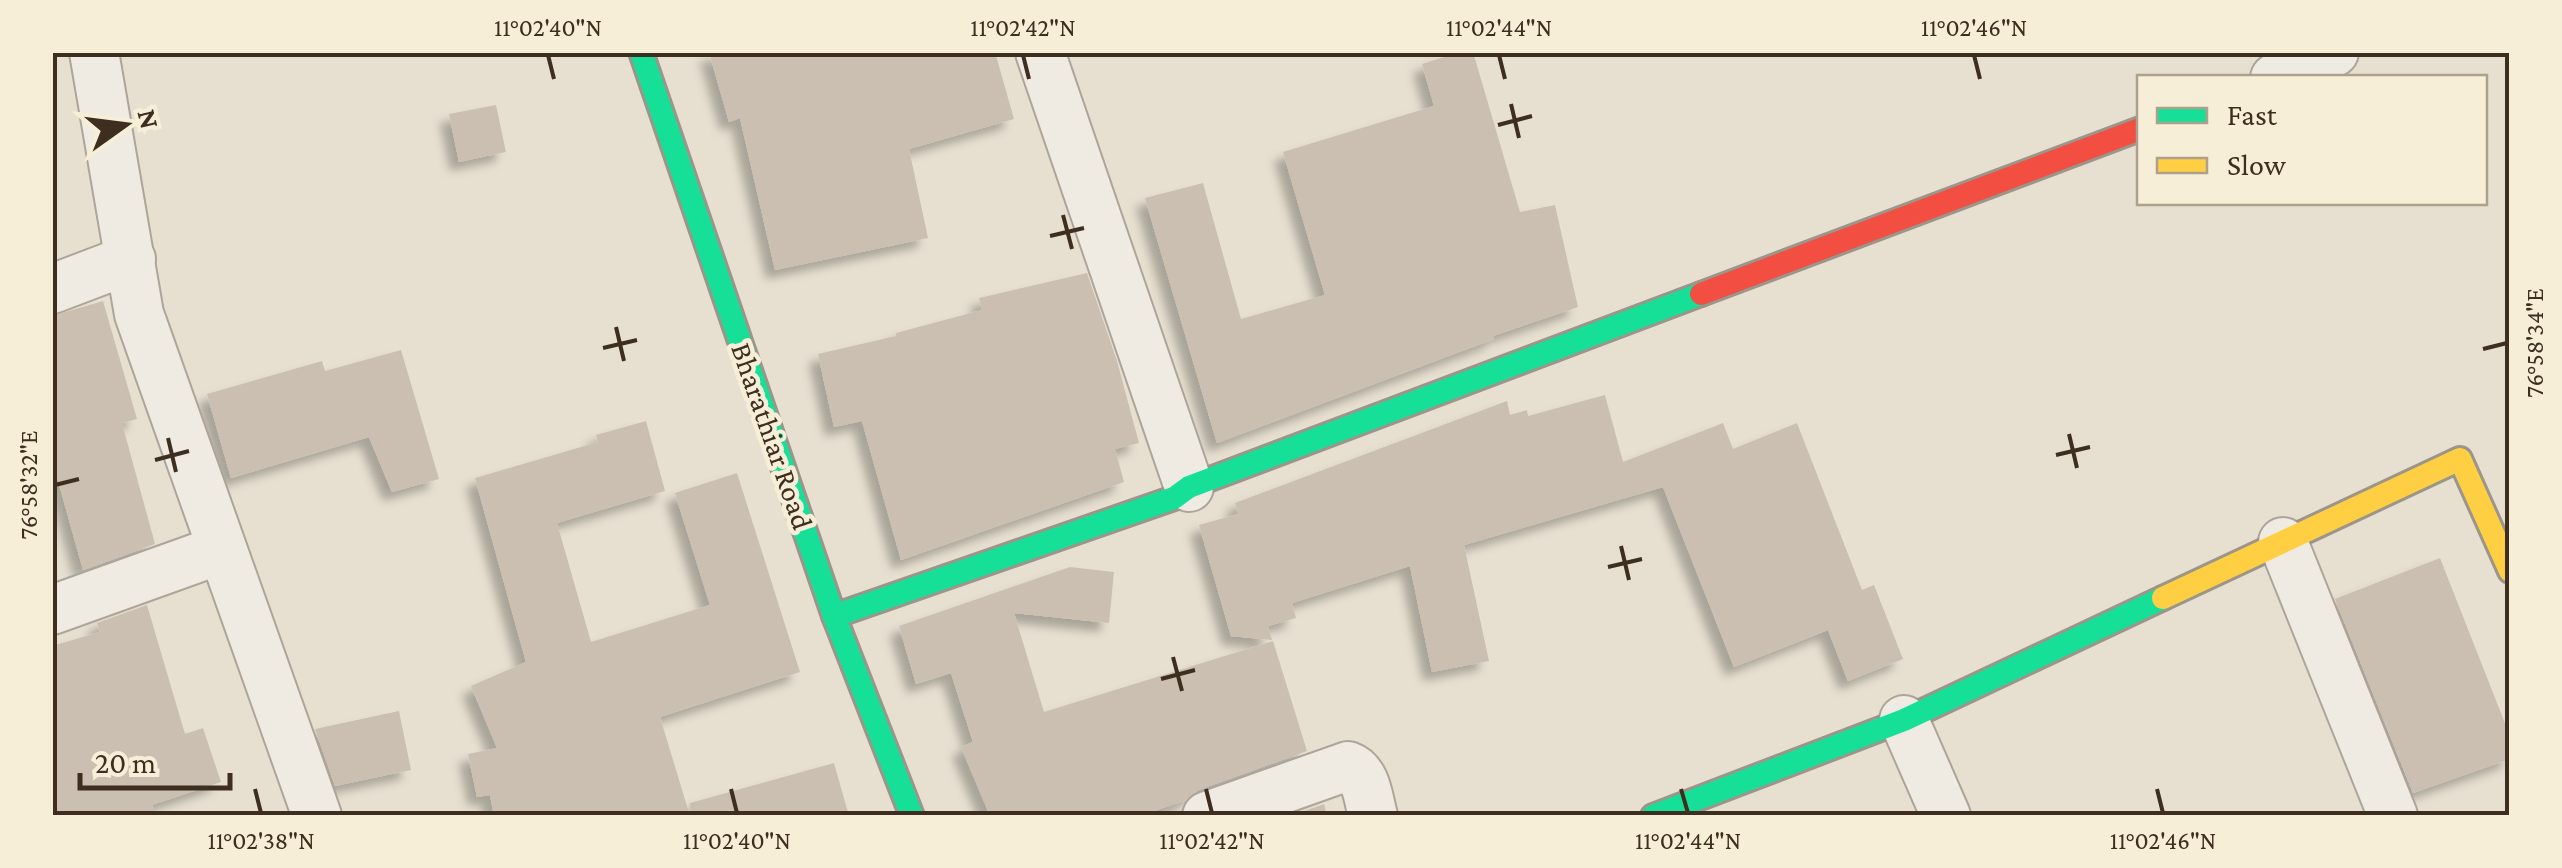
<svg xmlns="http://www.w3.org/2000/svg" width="2562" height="868" viewBox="0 0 2562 868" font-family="'Crimson Pro',serif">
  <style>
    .building { fill: #cbbfb2; filter: url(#shadow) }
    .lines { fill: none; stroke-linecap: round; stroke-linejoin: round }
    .street-casing { stroke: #ada599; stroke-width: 52 }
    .fast-casing { stroke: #9c958a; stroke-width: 28 }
    .slow-casing { stroke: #9c958a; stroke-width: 28 }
    .jam-casing { stroke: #9c958a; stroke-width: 28 }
    .street { stroke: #efebe3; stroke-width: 48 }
    .fast { stroke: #16e098; stroke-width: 22 }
    .slow { stroke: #ffcf43; stroke-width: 22 }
    .jam { stroke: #f24e42; stroke-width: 22 }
    .ticks { fill: none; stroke: #3d2e20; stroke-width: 4 }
    .labels { text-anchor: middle; stroke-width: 9; stroke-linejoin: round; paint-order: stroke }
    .street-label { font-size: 30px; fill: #3d2e20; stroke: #f7eed8 }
    .neatline { fill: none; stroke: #3d2e20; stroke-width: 4 }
    .ticks-label { font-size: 25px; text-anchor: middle; fill: #3d2e20 }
  </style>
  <defs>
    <filter id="shadow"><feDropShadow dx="-9" dy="9" stdDeviation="5" flood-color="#0004"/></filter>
  </defs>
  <rect width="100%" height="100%" fill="#e7e0d1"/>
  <!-- building -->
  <g class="building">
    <path d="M 709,52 L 995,52 L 1014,119 L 909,149 L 928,238 L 775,270 L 740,118 L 729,122 Z"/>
    <path d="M 1460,52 L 1473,52 L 1520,212 L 1555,205 L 1578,307 L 1493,336 L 1494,339 L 1217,443 L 1145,198 L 1203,183 L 1241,319 L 1325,295 L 1283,152 L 1434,106 L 1422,64 Z"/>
    <path d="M 496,105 L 506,152 L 459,162 L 449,114 Z"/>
    <path d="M 1087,273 L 1117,361 L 1139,443 L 1115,449 L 1124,482 L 901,560 L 862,421 L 834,427 L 818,354 L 896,336 L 896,333 L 982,310 L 979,298 Z"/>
    <path d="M 103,301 L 137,419 L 122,423 L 155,544 L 83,570 L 52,459 L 52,316 Z"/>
    <path d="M 401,350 L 439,479 L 392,492 L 369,437 L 231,478 L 207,394 L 322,361 L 325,371 Z"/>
    <path d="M 1605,395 L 1623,462 L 1723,423 L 1733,449 L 1797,423 L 1862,590 L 1874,585 L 1903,659 L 1848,681 L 1828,630 L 1734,667 L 1663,487 L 1464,545 L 1489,661 L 1432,672 L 1410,566 L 1292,603 L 1296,618 L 1268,626 L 1272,640 L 1231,636 L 1199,525 L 1238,514 L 1235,503 L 1507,401 L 1510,415 L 1527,410 L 1528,416 Z"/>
    <path d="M 646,421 L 665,491 L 557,523 L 591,642 L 710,605 L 675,493 L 737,473 L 800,672 L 660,717 L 690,816 L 494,816 L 490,795 L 477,797 L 468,754 L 497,748 L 471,686 L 526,662 L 475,478 L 598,442 L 596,435 Z"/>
    <path d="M 2440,558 L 2510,736 L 2510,759 L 2413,793 L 2335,599 Z"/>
    <path d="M 1070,567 L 1114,572 L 1109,623 L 1014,613 L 1044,712 L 1273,641 L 1307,751 L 1198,790 L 1184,801 L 1139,816 L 990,816 L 961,747 L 973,742 L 951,673 L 916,684 L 899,626 Z"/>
    <path d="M 147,605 L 185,734 L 203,728 L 221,782 L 152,805 L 154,816 L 52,816 L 52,646 L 100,632 L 97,623 Z"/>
    <path d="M 399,711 L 411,770 L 335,786 L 315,729 Z"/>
    <path d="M 834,763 L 849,816 L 691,816 L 690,803 Z"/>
    <path d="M 1324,804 L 1327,816 L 1291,816 Z"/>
  </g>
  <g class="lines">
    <defs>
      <g id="street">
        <path d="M 94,52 L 139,314 L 317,816"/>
        <path d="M 1040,52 L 1189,487"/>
        <path d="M 2275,78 L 2334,52"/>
        <path d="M 52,289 L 131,259"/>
        <path d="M 2283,542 L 2393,816"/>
        <path d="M 52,610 L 222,549"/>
        <path d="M 1904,720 L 1946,816"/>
        <path d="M 1207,816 L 1348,766 C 1367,773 1368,798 1373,816"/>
      </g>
      <g id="fast">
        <path d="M 641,52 L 834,616 L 912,816"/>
        <path d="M 834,616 L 1174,498 L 1189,487 L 1701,294"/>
        <path d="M 1653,816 L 1904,720 L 2163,598"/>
      </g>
      <path id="slow" d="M 2163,598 L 2460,459 L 2510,571"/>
      <path id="jam" d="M 1701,294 L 2140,129"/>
    </defs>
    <!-- street casing -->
    <use href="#street" class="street-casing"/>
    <!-- fast casing -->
    <use href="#fast" class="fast-casing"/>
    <!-- slow casing -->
    <use href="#slow" class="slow-casing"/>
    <!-- jam casing -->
    <use href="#jam" class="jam-casing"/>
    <!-- street -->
    <use href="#street" class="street"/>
    <!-- fast -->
    <use href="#fast" class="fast"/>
    <!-- slow -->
    <use href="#slow" class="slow"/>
    <!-- jam -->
    <use href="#jam" class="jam"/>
  </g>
  <!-- ticks -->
  <path class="ticks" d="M 548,55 L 554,79M 1023,55 L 1029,79M 1499,55 L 1505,79M 1974,55 L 1980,79M 1511,104 L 1519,138M 1498,125 L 1532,116M 1063,215 L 1072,249M 1050,236 L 1084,228M 616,327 L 624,361M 603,348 L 637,340M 2483,349 L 2507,343M 2069,434 L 2077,468M 168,438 L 176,472M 2056,455 L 2090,447M 155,460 L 189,451M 55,485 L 79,479M 1621,546 L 1629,580M 1608,567 L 1642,559M 1173,657 L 1182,691M 1161,679 L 1195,670M 255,789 L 261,813M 731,789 L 737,813M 1206,789 L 1212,813M 1681,789 L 1688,813M 2157,789 L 2163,813"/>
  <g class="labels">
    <!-- street labels -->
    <g class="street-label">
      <text transform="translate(772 436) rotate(71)" y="10">Bharathiar Road</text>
    </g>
  </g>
  <!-- border -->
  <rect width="2562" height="868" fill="none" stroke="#f7eed8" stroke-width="110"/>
  <!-- legend -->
  <rect x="2137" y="75" width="350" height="130" fill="#f7eed8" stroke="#ada18e" stroke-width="2.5"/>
  <rect x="2157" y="108" width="50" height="15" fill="#16e098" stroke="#ada18e" stroke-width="2.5"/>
  <text x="2227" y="125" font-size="30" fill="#3d2e20">Fast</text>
  <rect x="2157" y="158" width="50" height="15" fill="#ffcf43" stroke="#ada18e" stroke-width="2.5"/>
  <text x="2227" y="175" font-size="30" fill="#3d2e20">Slow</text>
  <!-- north arrow -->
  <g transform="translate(125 125) rotate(76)" stroke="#f7eed8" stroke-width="8" paint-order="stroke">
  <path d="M0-8L18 38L0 25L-18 38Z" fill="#3d2e20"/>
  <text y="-15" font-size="28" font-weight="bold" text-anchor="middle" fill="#3d2e20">N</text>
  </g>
  <!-- scale -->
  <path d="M80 773v15h150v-15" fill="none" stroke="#3d2e20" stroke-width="5"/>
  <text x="95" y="773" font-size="30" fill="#3d2e20" stroke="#f7eed8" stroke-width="8" paint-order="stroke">20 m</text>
  <rect x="55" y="55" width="2452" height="758" class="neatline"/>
  <g class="ticks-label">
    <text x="548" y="36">11°02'40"N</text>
    <text x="1023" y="36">11°02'42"N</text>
    <text x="1499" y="36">11°02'44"N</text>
    <text x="1974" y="36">11°02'46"N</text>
    <text transform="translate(2534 343) rotate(-90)" y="9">76°58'34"E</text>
    <text transform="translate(28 485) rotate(-90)" y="9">76°58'32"E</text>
    <text x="261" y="849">11°02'38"N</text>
    <text x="737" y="849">11°02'40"N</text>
    <text x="1212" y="849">11°02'42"N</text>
    <text x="1688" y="849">11°02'44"N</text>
    <text x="2163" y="849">11°02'46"N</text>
  </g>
</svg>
